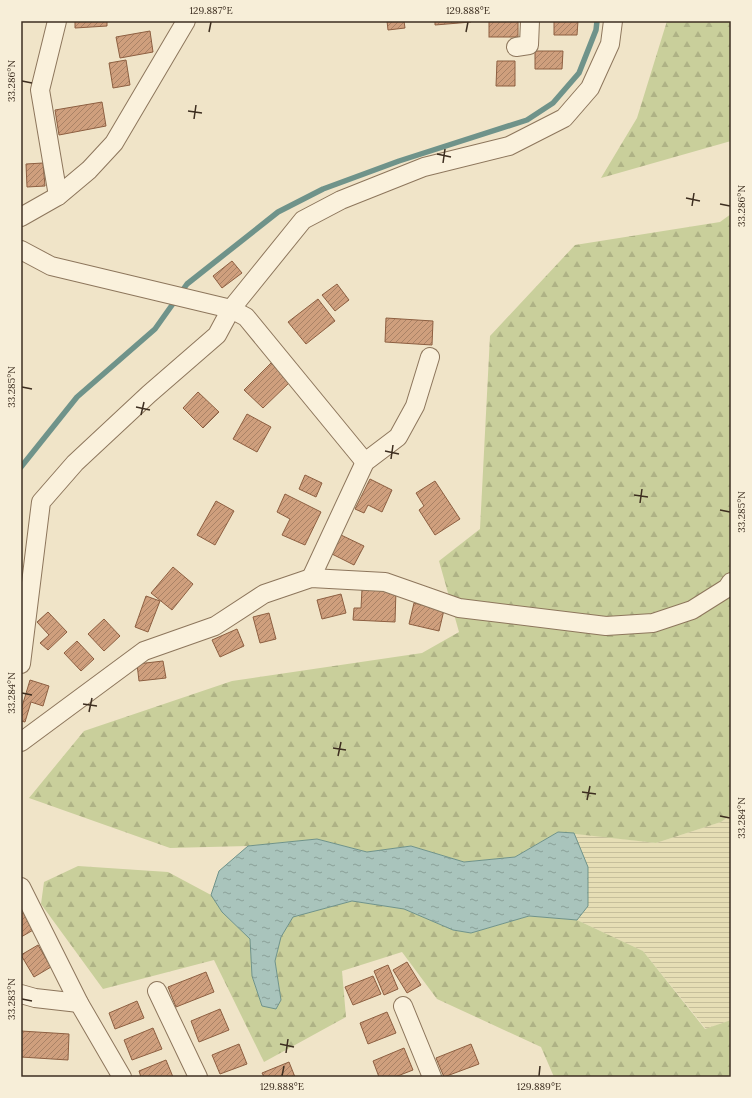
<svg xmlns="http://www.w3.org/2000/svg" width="752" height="1098" viewBox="0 0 752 1098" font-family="Lora,serif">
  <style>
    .farmland { fill: url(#farmland-rules) }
    .forest { fill: url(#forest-firs) }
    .water { fill: url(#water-ripples); stroke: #6f938a }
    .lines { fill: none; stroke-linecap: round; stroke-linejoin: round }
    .stream { stroke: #6f938a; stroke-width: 5.5 }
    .building { fill: url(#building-hatch); stroke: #8d5f41 }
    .minor-casing { stroke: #8d765c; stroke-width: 20 }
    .minor { stroke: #faf1dc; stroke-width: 18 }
    .ticks { fill: none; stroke: #3d2e20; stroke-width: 1.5 }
    .neatline { fill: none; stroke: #3d2e20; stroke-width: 1.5 }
    .ticks-label { font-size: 10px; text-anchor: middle; fill: #3d2e20 }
  </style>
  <defs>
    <pattern id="farmland-rules" width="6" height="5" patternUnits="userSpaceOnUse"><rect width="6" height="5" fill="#e6deb5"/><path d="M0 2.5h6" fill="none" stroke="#c6bf9b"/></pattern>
    <pattern id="forest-firs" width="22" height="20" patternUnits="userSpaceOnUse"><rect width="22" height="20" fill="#c9cf9b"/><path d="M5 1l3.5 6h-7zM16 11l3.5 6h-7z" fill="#aeb285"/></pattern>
    <pattern id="water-ripples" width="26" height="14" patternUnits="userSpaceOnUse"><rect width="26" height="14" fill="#a9c4bc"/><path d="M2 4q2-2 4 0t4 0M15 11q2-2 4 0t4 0" fill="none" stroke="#8ba098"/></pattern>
    <pattern id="building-hatch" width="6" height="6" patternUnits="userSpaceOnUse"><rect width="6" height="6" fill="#cf9f7d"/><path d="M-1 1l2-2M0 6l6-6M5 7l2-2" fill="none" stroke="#a98266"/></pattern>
  </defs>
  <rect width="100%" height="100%" fill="#f0e4c8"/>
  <!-- farmland -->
  <path class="farmland" d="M 731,815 L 731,1020 L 706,1029 L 643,951 L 577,920 L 588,906 L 574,833 L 656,843 L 721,822 Z"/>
  <!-- forest -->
  <g class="forest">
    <path d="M 667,21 L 731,21 L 731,141 L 601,178 L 637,118 Z"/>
    <path d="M 731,214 L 731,815 L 721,822 L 656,843 L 558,832 L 515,857 L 464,862 L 411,846 L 367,852 L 317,839 L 248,846 L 170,848 L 29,798 L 84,731 L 232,681 L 422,653 L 459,632 L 439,561 L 480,529 L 490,336 L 575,245 L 720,222 Z"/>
    <path d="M 78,866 L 168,872 L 211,895 L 222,912 L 250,939 L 252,976 L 262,1006 L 276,1008 L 281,1000 L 275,961 L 281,937 L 292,917 L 352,901 L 404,909 L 453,930 L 471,933 L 529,916 L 577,920 L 643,951 L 705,1029 L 731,1020 L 731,1077 L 554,1077 L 541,1047 L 437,999 L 402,952 L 342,971 L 346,1017 L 264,1062 L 214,960 L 103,989 L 41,904 L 44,882 Z"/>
  </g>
  <!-- water -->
  <path class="water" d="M 558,832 L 574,833 L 588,867 L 588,906 L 577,920 L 529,916 L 471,933 L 453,930 L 404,909 L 352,901 L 293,917 L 281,937 L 275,961 L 281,1000 L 276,1009 L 262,1006 L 252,976 L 250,939 L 222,912 L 211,895 L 219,871 L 248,846 L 317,839 L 367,852 L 411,846 L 464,862 L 515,857 Z"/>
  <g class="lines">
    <!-- stream -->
    <path class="stream" d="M 21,467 L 77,397 L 155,329 L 187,284 L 278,212 L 323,189 L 399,161 L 527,120 L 553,103 L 579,73 L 596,30 L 597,21"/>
  </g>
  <!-- building -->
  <g class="building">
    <path d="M 75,21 L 107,21 L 107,26 L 75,28 Z"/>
    <path d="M 387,21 L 404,21 L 405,28 L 388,30 Z"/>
    <path d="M 435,21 L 471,21 L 471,22 L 435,25 Z"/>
    <rect x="489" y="21" width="29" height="16"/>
    <path d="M 554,21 L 578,21 L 577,35 L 554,35 Z"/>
    <path d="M 150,31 L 153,52 L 120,58 L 116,37 Z"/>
    <path d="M 535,51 L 563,51 L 562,69 L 535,69 Z"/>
    <path d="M 126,60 L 130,85 L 113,88 L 109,63 Z"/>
    <path d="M 497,61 L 515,61 L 515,86 L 496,86 Z"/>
    <path d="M 102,102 L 106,126 L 59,135 L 55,110 Z"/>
    <path d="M 43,163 L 45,186 L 27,187 L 26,164 Z"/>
    <path d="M 232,261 L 242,273 L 222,288 L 213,276 Z"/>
    <path d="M 337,284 L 349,300 L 335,311 L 322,295 Z"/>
    <path d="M 318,299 L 335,321 L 306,344 L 288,322 Z"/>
    <path d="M 386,318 L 433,321 L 432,345 L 385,342 Z"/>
    <path d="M 271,363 L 290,382 L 263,408 L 244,390 Z"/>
    <path d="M 198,392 L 219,412 L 203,428 L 183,408 Z"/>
    <path d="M 247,414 L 271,427 L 257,452 L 233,439 Z"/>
    <path d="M 305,475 L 322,483 L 316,497 L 299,489 Z"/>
    <path d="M 370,479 L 392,490 L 382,512 L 368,505 L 364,513 L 355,509 Z"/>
    <path d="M 435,481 L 460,519 L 435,535 L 419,510 L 424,506 L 416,493 Z"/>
    <path d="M 285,494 L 321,512 L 305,545 L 282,535 L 290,519 L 277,512 Z"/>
    <path d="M 216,501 L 234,511 L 215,545 L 197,535 Z"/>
    <path d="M 341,535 L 364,546 L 354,565 L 332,554 Z"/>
    <path d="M 173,567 L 193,584 L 172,610 L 151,593 Z"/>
    <path d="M 362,589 L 396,590 L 395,622 L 353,620 L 354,608 L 361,608 Z"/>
    <path d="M 341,594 L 346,613 L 322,619 L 317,600 Z"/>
    <path d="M 146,596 L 160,601 L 148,632 L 135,627 Z"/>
    <path d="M 414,603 L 444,610 L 439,631 L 409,624 Z"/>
    <path d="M 48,612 L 67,632 L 48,650 L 40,643 L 49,635 L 37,622 Z"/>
    <path d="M 269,613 L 276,639 L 260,643 L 253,617 Z"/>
    <path d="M 104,619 L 120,636 L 104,651 L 88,634 Z"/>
    <path d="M 237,629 L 244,646 L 220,657 L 212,640 Z"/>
    <path d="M 77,641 L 94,659 L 81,671 L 64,653 Z"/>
    <path d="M 163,661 L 166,678 L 139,681 L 137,664 Z"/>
    <path d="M 30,680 L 49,686 L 43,706 L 31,702 L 25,722 L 21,721 L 21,710 Z"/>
    <path d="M 22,907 L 35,929 L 21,937 L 21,908 Z"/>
    <path d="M 38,945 L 51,967 L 34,977 L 21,955 Z"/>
    <path d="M 407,962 L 421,985 L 407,993 L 393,970 Z"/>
    <path d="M 388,965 L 398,989 L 384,995 L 374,971 Z"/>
    <path d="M 206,972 L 214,992 L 176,1007 L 168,987 Z"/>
    <path d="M 373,976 L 381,994 L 353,1005 L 345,987 Z"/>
    <path d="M 137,1001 L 144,1018 L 115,1029 L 109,1013 Z"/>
    <path d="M 220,1009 L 229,1030 L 199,1042 L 191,1021 Z"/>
    <path d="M 387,1012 L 396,1033 L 368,1044 L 360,1023 Z"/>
    <path d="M 153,1028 L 162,1049 L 132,1060 L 124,1040 Z"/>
    <path d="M 21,1031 L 69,1034 L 68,1060 L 21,1057 Z"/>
    <path d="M 239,1044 L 247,1064 L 220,1074 L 212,1055 Z"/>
    <path d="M 471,1044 L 479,1064 L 444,1077 L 436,1058 Z"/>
    <path d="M 404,1048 L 413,1070 L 395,1077 L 379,1077 L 373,1061 Z"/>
    <path d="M 166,1060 L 173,1077 L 141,1077 L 139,1071 Z"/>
    <path d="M 289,1062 L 295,1077 L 264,1077 L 262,1073 Z"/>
  </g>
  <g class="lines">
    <defs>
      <g id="minor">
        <path d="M 57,21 L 40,90 L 58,196"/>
        <path d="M 516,47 L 529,45 L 530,21"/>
        <path d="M 21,217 L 58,196 L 89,170 L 114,143 L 186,21"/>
        <path d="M 21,250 L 51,266 L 231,309 L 246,317 L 365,462"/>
        <path d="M 311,578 L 365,462 L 398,437 L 415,406 L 430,357"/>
        <path d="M 21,664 L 41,502 L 75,463 L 149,394 L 217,335 L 231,309 L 303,220 L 341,200 L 424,167 L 509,146 L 564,118 L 590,88 L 610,44 L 613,21"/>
        <path d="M 21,742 L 144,651 L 215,626 L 264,594 L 311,578 L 385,582 L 459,608 L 606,626 L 653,623 L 692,610 L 727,588 L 731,582"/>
        <path d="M 21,887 L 79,1003 L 122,1077"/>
        <path d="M 157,991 L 198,1077"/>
        <path d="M 21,994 L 35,998 L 79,1003"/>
        <path d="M 403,1006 L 432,1077"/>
      </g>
    </defs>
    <!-- minor casing -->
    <use href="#minor" class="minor-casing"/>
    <!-- minor -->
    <use href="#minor" class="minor"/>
  </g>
  <!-- ticks -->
  <path class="ticks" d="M 209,32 L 211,22M 466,32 L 468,22M 22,81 L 32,83M 188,111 L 202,113M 194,119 L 196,105M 437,154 L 451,157M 443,163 L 445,149M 686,198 L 700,201M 720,204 L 730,206M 692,206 L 694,193M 22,387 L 32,389M 136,407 L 150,410M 141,415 L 144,402M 385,451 L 399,454M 391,459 L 393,445M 634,495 L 648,497M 640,503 L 642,489M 720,510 L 730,512M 22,693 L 32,695M 83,704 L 97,706M 89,712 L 92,698M 333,748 L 346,750M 338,756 L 341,742M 582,792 L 596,794M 587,800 L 590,786M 720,816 L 730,818M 22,999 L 32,1001M 280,1044 L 294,1047M 286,1053 L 288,1039M 282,1076 L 284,1066M 539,1076 L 540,1066"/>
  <!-- border -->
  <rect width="752" height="1098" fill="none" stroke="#f7eed8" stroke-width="44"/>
  <rect x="22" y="22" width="708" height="1054" class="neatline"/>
  <g class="ticks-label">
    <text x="211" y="14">129.887°E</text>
    <text x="468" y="14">129.888°E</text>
    <text transform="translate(11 81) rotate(-90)" y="4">33.286°N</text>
    <text transform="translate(741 206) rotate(-90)" y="4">33.286°N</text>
    <text transform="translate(11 387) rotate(-90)" y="4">33.285°N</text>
    <text transform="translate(741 512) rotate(-90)" y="4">33.285°N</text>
    <text transform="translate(11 693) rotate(-90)" y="4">33.284°N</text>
    <text transform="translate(741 818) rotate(-90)" y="4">33.284°N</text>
    <text transform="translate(11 999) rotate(-90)" y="4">33.283°N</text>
    <text x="282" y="1090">129.888°E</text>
    <text x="539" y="1090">129.889°E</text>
  </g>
</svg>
